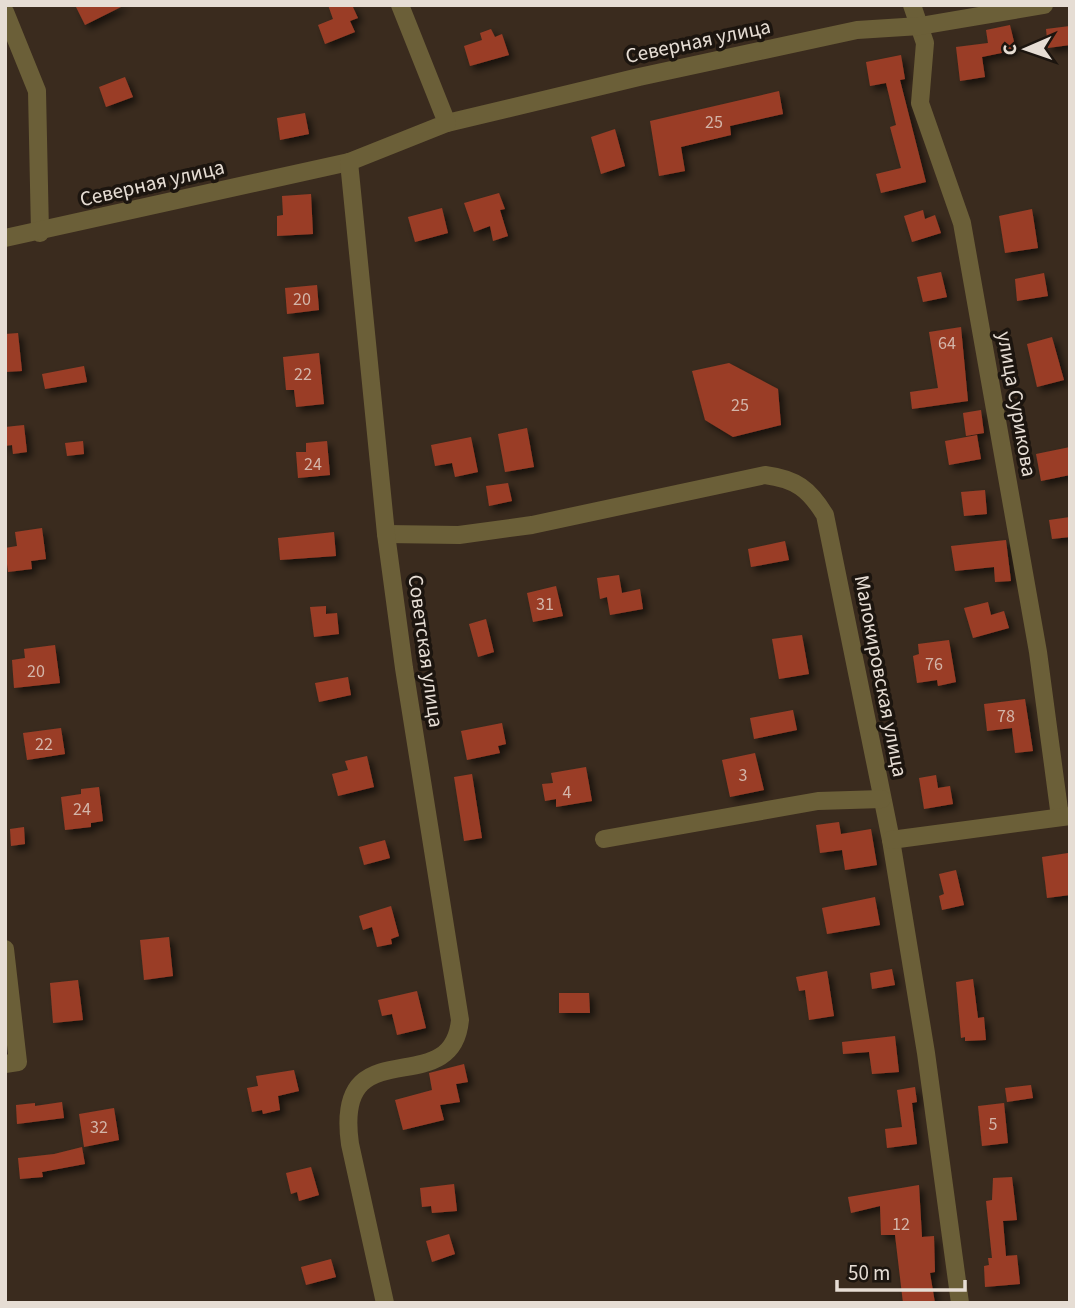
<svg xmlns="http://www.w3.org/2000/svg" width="1075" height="1308" viewBox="0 0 1075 1308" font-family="'Source Sans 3',sans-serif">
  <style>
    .building { fill: #9a3e27; filter: url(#shadow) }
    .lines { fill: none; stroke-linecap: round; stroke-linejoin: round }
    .minor { stroke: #6b5f38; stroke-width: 18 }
    .labels { text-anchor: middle; stroke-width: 7; stroke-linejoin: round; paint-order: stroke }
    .number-label { font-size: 18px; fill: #d3b5a9 }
    .street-label { font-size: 21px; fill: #e6ddd4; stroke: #1c150f }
  </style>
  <defs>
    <filter id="shadow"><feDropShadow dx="4.5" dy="4.5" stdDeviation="3.5" flood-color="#0009"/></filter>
  </defs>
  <rect width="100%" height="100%" fill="#3a2b1e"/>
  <!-- building -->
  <g class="building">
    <path d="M 75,5 L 125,5 L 85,25 Z"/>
    <path d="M 328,5 L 352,5 L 358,18 L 350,21 L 355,32 L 325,44 L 318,25 L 333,19 Z"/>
    <path d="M 1010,25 L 1016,50 L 982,57 L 985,77 L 960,81 L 956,47 L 988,43 L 986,30 Z"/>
    <path d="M 1070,26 L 1070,45 L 1048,48 L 1046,29 Z"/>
    <path d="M 491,29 L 495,37 L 502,34 L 509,55 L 470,66 L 464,46 L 482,40 L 480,33 Z"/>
    <path d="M 901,55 L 905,79 L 900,80 L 926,182 L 881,193 L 876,174 L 901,168 L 890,127 L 896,125 L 886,83 L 870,86 L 866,62 Z"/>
    <path d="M 125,77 L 133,97 L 106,107 L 99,87 Z"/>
    <path d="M 779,91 L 783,114 L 730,126 L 731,135 L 681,147 L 685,171 L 659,176 L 650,121 Z"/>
    <path d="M 305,113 L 309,134 L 280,140 L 277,118 Z"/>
    <path d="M 615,129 L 625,166 L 601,174 L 591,137 Z"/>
    <path d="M 499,193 L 505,209 L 500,210 L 508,236 L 493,241 L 490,226 L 474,232 L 464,203 Z"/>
    <path d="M 311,194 L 313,234 L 277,236 L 277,216 L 283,215 L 282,196 Z"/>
    <path d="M 442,208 L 448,233 L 415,242 L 408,217 Z"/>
    <path d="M 1032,209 L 1038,248 L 1005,253 L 999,216 Z"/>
    <path d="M 923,210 L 925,219 L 935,215 L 941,233 L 912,242 L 904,216 Z"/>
    <path d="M 941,272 L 947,297 L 923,302 L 917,277 Z"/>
    <path d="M 1044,273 L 1048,296 L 1017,301 L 1015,279 Z"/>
    <path d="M 317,285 L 319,310 L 287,314 L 285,288 Z"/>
    <path d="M 961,327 L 968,401 L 912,409 L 910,392 L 938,388 L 929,332 Z"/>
    <path d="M 18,333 L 22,371 L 5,372 L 5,334 Z"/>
    <path d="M 1052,337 L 1064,380 L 1037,387 L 1027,344 Z"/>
    <path d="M 319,353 L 324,404 L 296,407 L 294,390 L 286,390 L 283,357 Z"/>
    <path d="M 729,363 L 778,389 L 781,425 L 733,437 L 705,420 L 692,371 Z"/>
    <path d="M 84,366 L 87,382 L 45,389 L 42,374 Z"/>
    <path d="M 981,410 L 984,433 L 966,436 L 963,413 Z"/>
    <path d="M 24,425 L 27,452 L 13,454 L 12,445 L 5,446 L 5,427 Z"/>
    <path d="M 527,428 L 534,467 L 505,472 L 498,434 Z"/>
    <path d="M 977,435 L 981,459 L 949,465 L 945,441 Z"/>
    <path d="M 471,437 L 478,472 L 455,477 L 452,463 L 435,466 L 431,445 Z"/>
    <path d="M 83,441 L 84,454 L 67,456 L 65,443 Z"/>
    <path d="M 327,441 L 330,475 L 298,478 L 296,452 L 306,452 L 306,443 Z"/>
    <path d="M 1070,447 L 1070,475 L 1041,481 L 1036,454 Z"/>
    <path d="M 508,483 L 512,501 L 489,506 L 486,486 Z"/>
    <path d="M 985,490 L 987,514 L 964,516 L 961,492 Z"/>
    <path d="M 1070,517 L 1070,537 L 1052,539 L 1049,520 Z"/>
    <path d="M 42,528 L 46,559 L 31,561 L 32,569 L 8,572 L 5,548 L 17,546 L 15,532 Z"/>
    <path d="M 334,532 L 336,556 L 280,560 L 278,538 Z"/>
    <path d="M 1006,540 L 1011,581 L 995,582 L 994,567 L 955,571 L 951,546 Z"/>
    <path d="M 785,541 L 789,560 L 751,567 L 748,549 Z"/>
    <path d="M 619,575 L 622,593 L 640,589 L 643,609 L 610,615 L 607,597 L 600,599 L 597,578 Z"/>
    <path d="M 556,586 L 563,616 L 533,622 L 527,593 Z"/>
    <path d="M 988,602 L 991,615 L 1004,611 L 1009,628 L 973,638 L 964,608 Z"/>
    <path d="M 326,606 L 326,614 L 337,613 L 339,634 L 314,637 L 310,607 Z"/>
    <path d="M 486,619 L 494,652 L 478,657 L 469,624 Z"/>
    <path d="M 802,635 L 809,674 L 779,679 L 772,639 Z"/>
    <path d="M 949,640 L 956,682 L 938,686 L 937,680 L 917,683 L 913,656 L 919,654 L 918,644 Z"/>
    <path d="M 55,645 L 60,683 L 14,688 L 12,660 L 25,658 L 24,649 Z"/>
    <path d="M 348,677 L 351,695 L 319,702 L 315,683 Z"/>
    <path d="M 1025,699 L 1033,751 L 1015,753 L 1012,728 L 987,731 L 984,704 Z"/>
    <path d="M 793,710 L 797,730 L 754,739 L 750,718 Z"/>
    <path d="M 502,723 L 506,744 L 498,746 L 500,753 L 467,760 L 461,731 Z"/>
    <path d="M 61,728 L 65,754 L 27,760 L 23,733 Z"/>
    <path d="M 755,753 L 764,790 L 730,797 L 722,760 Z"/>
    <path d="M 367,756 L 374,787 L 338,796 L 332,774 L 348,770 L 345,761 Z"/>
    <path d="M 586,767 L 592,801 L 556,807 L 556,799 L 545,801 L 542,784 L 553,783 L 551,773 Z"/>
    <path d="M 472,774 L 482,838 L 464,841 L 454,777 Z"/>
    <path d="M 936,775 L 938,788 L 950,786 L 953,804 L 924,809 L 919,778 Z"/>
    <path d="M 99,787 L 103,821 L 91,823 L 91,827 L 65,830 L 61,797 L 81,794 L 81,789 Z"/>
    <path d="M 839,822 L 841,834 L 871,829 L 877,865 L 845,870 L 842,850 L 820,853 L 816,825 Z"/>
    <path d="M 24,827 L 25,844 L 11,846 L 10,829 Z"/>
    <path d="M 385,840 L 390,858 L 364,865 L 359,847 Z"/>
    <path d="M 1068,853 L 1070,895 L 1047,898 L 1042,857 Z"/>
    <path d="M 956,870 L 964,905 L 942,910 L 939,896 L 944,894 L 939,874 Z"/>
    <path d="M 875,897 L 880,925 L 827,934 L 822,908 Z"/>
    <path d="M 391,906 L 399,936 L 391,939 L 392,944 L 377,947 L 372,927 L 363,930 L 359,916 Z"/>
    <path d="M 169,937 L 173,976 L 144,980 L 140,940 Z"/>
    <path d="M 892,969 L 895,985 L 872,989 L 870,973 Z"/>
    <path d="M 827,971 L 834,1016 L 809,1020 L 805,990 L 799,991 L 796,977 Z"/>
    <path d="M 973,979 L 978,1018 L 984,1017 L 986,1040 L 965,1041 L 965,1037 L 961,1038 L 956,982 Z"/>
    <path d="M 78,980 L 83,1020 L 53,1023 L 50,983 Z"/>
    <path d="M 417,991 L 426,1028 L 397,1035 L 392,1014 L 382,1016 L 378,1000 Z"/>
    <path d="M 559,993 L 589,993 L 590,1013 L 559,1013 Z"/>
    <path d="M 895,1036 L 899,1072 L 872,1074 L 869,1052 L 843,1054 L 842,1042 Z"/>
    <path d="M 464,1064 L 468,1082 L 456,1084 L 460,1102 L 440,1105 L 444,1120 L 403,1130 L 395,1100 L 432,1090 L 429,1073 Z"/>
    <path d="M 294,1070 L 299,1091 L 278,1096 L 280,1110 L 263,1114 L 262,1110 L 252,1112 L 247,1088 L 258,1086 L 256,1076 Z"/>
    <path d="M 1031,1085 L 1033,1098 L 1007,1102 L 1005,1088 Z"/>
    <path d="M 915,1087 L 917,1102 L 912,1103 L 917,1144 L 887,1148 L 885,1129 L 902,1127 L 897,1090 Z"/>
    <path d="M 62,1102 L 64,1118 L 17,1124 L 16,1105 L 35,1103 L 35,1106 Z"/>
    <path d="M 1004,1103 L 1008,1143 L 982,1146 L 978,1106 Z"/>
    <path d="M 114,1108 L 119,1140 L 84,1147 L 79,1114 Z"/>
    <path d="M 82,1147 L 85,1164 L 42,1172 L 43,1177 L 20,1179 L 18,1158 L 54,1154 Z"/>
    <path d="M 311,1167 L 319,1195 L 299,1201 L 297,1192 L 291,1194 L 286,1173 Z"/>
    <path d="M 1012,1177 L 1017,1220 L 1003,1221 L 1006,1256 L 1017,1255 L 1020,1284 L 985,1287 L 984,1266 L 989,1265 L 988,1258 L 992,1258 L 986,1201 L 992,1200 L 993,1178 Z"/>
    <path d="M 454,1184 L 457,1211 L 432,1213 L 431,1206 L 422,1207 L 420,1188 Z"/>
    <path d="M 919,1185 L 922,1237 L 934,1236 L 935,1272 L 930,1273 L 935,1303 L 903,1303 L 895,1235 L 881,1235 L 880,1206 L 851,1213 L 848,1197 Z"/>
    <path d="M 449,1234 L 455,1254 L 432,1262 L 426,1241 Z"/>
    <path d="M 331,1259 L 336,1277 L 306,1285 L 301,1267 Z"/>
  </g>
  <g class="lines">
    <!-- minor -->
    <g class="minor">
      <path d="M 912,5 L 925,43 L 920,103 L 962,223 L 1038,652 L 1060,817"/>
      <path d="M 5,12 L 37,91 L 40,233"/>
      <path d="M 447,123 L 639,77 L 857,30 L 920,26 L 1044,5"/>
      <path d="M 5,238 L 349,162"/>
      <path d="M 386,534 L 459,535 L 532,525 L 765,475 C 796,479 809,489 825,515 L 891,840 L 926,1053 L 960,1303"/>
      <path d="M 604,839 L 818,801 L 882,799"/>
      <path d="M 891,840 L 1070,816"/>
      <path d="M 5,949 L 18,1062 L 5,1064"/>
      <path d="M 385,1303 L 350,1144 C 333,1024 452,1105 460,1020 L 404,668 L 386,534 L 349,162 L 447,123 L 400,5"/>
    </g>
  </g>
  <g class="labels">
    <!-- number labels -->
    <g class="number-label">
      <text x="714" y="128">25</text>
      <text x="302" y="305">20</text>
      <text x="947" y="349">64</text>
      <text x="303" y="380">22</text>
      <text x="740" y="411">25</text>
      <text x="313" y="470">24</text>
      <text x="545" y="610">31</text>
      <text x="934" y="670">76</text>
      <text x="36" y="677">20</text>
      <text x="1006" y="722">78</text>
      <text x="44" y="750">22</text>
      <text x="743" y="781">3</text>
      <text x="567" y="798">4</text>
      <text x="82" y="815">24</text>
      <text x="993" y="1130">5</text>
      <text x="99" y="1133">32</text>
      <text x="901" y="1230">12</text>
    </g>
    <!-- street labels -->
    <g class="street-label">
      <text transform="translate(698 41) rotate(-12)" y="7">Северная улица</text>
      <text transform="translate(152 183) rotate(-13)" y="7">Северная улица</text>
      <text transform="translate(1017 404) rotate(80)" y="7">улица Сурикова</text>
      <text transform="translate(426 651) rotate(82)" y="7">Советская улица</text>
      <text transform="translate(881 676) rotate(79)" y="7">Малокировская улица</text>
    </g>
  </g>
  <!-- border -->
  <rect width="1075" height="1308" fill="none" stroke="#e6ddd4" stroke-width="14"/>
  <!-- north arrow -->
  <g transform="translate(1026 49) rotate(268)" stroke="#1c150f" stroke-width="5" paint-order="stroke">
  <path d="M0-5L12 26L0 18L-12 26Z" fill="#e6ddd4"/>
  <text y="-10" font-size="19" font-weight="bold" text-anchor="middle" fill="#e6ddd4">С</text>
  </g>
  <!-- scale -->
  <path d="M837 1280v10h128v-10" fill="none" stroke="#e6ddd4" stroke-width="3.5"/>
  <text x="848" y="1280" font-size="21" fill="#e6ddd4" stroke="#1c150f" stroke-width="5" paint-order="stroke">50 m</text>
</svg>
